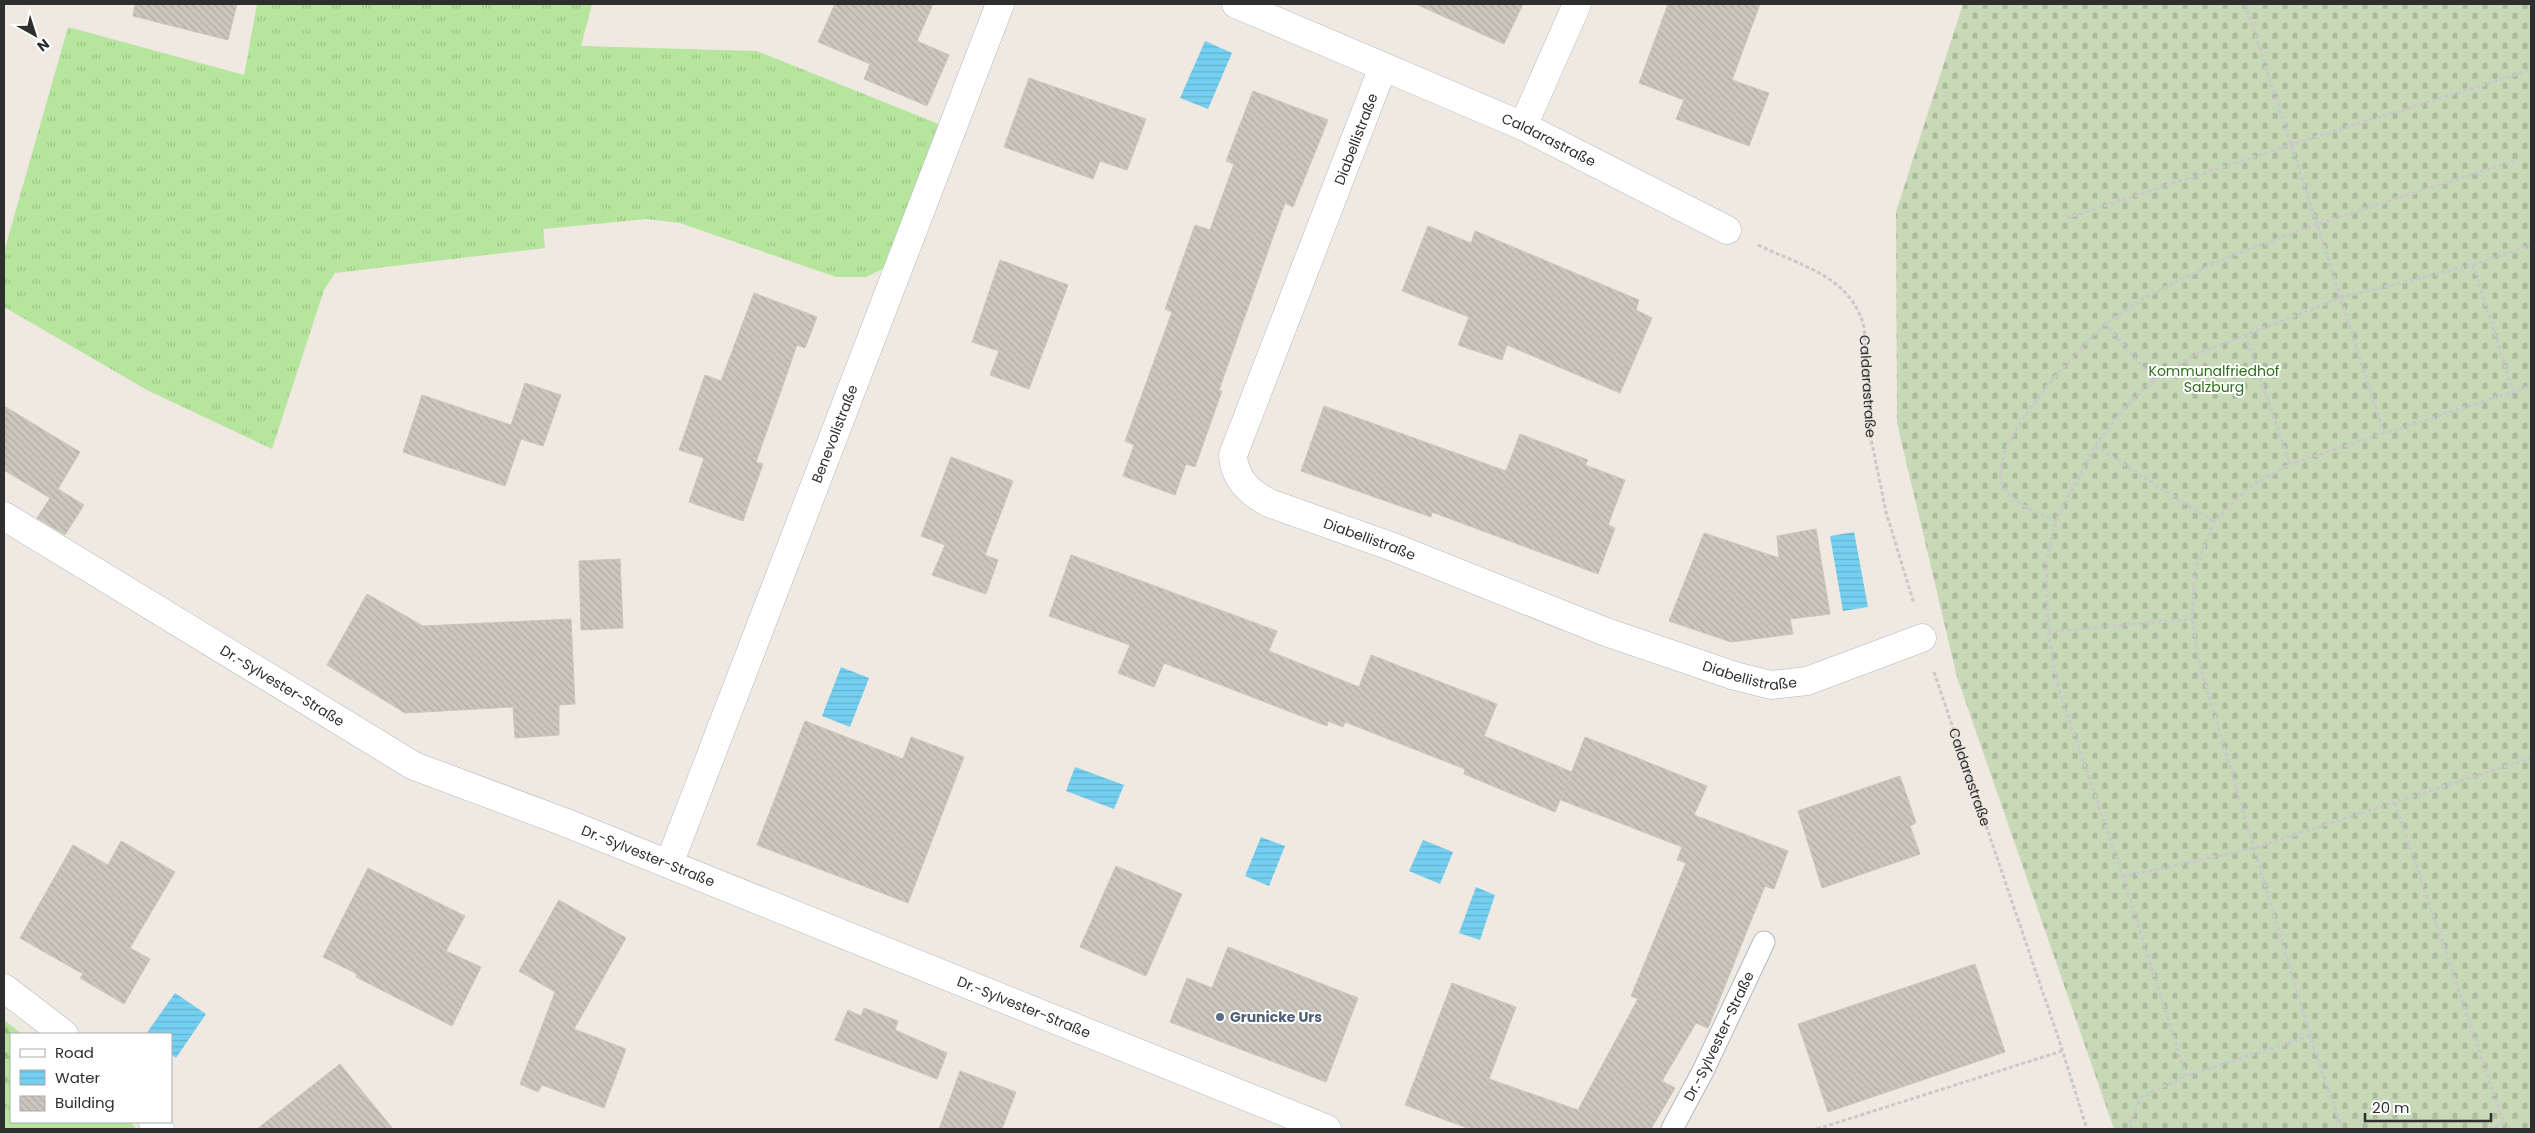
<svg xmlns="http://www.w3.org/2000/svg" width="2535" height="1133" viewBox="0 0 2535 1133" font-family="Poppins,sans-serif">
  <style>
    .grass { fill: url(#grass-tufts) }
    .forest { fill: url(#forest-firs) }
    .cemetery { fill: url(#cemetery-stones) }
    .water { fill: url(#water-rules) }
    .building { fill: url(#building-back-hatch); stroke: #cbc5ba }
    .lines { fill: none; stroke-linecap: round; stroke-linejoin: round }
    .service-casing { stroke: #b4b7c1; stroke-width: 23 }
    .minor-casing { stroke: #b4b7c1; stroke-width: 29 }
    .path { stroke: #c9c9c9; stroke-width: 3; stroke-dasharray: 4 2.5; stroke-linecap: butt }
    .service { stroke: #fff; stroke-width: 21 }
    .minor { stroke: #fff; stroke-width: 28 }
    .service-dot { fill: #5c6f8a; stroke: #fff; stroke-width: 2 }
    .labels { text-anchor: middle; stroke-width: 4; stroke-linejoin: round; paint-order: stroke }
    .street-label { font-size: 14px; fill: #2e2e2e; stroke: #fff }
    .park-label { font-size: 14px; fill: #2c6e1b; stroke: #fff }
    .service-label { font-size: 14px; font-weight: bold; fill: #4e5e75; stroke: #fff; text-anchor: start }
  </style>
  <defs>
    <pattern id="grass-tufts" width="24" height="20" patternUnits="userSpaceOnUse" patternTransform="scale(1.25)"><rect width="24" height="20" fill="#b6e59e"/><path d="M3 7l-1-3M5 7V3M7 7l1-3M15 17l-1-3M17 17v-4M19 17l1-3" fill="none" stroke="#9dc588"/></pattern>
    <pattern id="forest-firs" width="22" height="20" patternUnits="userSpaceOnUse" patternTransform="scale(1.25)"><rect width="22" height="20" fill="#b6e59e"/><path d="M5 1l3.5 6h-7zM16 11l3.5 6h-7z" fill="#9dc588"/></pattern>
    <pattern id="cemetery-stones" width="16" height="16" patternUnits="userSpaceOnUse" patternTransform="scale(1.25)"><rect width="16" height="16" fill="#c8d9b8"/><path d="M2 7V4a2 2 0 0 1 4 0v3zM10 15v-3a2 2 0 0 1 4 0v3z" fill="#acbb9e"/></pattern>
    <pattern id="water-rules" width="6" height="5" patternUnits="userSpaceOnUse" patternTransform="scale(1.25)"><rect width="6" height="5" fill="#75cff0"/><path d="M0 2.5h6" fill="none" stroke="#66b2ce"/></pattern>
    <pattern id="building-back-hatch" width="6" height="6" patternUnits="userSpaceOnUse" patternTransform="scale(1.25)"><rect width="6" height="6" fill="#cbc7bf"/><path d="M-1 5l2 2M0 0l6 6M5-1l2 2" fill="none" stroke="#afaba4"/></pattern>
  </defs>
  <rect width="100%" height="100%" fill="#efe9e1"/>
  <!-- grass -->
  <g class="grass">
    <path d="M 257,4 L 592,4 L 581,46 L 757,51 L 941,125 L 891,265 L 866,277 L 836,277 L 680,223 L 647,219 L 543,229 L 545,248 L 335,273 L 324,290 L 272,449 L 147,390 L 4,307 L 4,252 L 68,27 L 244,75 Z"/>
    <path d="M 11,1080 L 11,1122 L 130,1122 L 137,1129 L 4,1129 L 4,1083 Z"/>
  </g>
  <!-- forest -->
  <path class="forest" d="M 4,1020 L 22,1034 L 11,1034 L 11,1080 L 4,1083 Z"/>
  <!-- cemetery -->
  <path class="cemetery" d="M 1963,4 L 2531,4 L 2531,1129 L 2114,1129 L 1957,677 L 1897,423 L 1896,212 Z"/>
  <!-- water -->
  <g class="water">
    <path d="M 1205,41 L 1232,53 L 1208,109 L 1180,98 Z"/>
    <path d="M 1854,532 L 1868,607 L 1843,611 L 1830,536 Z"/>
    <path d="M 841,667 L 869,678 L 850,727 L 822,716 Z"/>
    <path d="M 1075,767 L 1124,785 L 1114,809 L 1066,791 Z"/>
    <path d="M 1261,837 L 1285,846 L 1269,886 L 1245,876 Z"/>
    <path d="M 1423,840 L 1453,852 L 1440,884 L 1409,871 Z"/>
    <path d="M 1476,887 L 1495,895 L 1480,940 L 1459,933 Z"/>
    <path d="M 175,993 L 206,1014 L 176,1058 L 171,1054 L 171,1034 L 146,1034 Z"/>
  </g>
  <!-- building -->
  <g class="building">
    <path d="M 135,4 L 237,4 L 228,40 L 133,16 Z"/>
    <path d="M 835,4 L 933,4 L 917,41 L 949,55 L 927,106 L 864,79 L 870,64 L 818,42 Z"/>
    <path d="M 1416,4 L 1523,4 L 1504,44 Z"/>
    <path d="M 1668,4 L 1760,4 L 1732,80 L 1769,93 L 1749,146 L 1676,119 L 1684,100 L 1639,83 Z"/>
    <path d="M 1029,78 L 1146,119 L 1127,170 L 1100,161 L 1093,179 L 1004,147 Z"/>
    <path d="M 1253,91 L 1328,120 L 1293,207 L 1285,203 L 1219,390 L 1222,391 L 1195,467 L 1186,464 L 1175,495 L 1123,476 L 1134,445 L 1125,441 L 1172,312 L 1165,309 L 1195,225 L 1210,230 L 1234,164 L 1226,161 Z"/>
    <path d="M 1428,226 L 1471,243 L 1475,231 L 1639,300 L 1636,310 L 1652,318 L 1620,393 L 1507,345 L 1502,360 L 1458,345 L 1469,317 L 1402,291 Z"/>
    <path d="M 1000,260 L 1068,285 L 1029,389 L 990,375 L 999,351 L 972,342 Z"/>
    <path d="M 754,293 L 817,317 L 805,348 L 797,345 L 756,462 L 763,464 L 743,521 L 689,502 L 704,458 L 679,450 L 705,375 L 721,381 Z"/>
    <path d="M 525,383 L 561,395 L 543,446 L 521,439 L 505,486 L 403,452 L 422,395 L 511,425 Z"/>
    <path d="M 4,406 L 80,452 L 58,489 L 84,505 L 65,535 L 37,518 L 50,498 L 4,470 Z"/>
    <path d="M 1324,406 L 1506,471 L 1520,434 L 1588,460 L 1585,465 L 1625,480 L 1608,525 L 1615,528 L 1598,574 L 1432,512 L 1431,517 L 1301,471 Z"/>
    <path d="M 951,457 L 1013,481 L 985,555 L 998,560 L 986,594 L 932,575 L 945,545 L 921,536 Z"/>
    <path d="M 1816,529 L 1830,614 L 1790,619 L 1793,634 L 1731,642 L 1669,621 L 1704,533 L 1779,558 L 1777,536 Z"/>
    <path d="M 1071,555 L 1277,631 L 1269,651 L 1359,687 L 1371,655 L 1497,704 L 1484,736 L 1572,772 L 1555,812 L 1464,774 L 1465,769 L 1345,722 L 1343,727 L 1328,721 L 1327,726 L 1164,663 L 1154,687 L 1118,673 L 1130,645 L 1049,616 Z"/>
    <path d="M 620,559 L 623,628 L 581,630 L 579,561 Z"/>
    <path d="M 367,594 L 423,626 L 571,619 L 575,704 L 559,705 L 559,735 L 515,738 L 513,707 L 405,713 L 327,665 Z"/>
    <path d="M 805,721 L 903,759 L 911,737 L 964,757 L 908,903 L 757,845 Z"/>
    <path d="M 1585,737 L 1707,786 L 1694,815 L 1788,851 L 1774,889 L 1765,886 L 1708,1028 L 1696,1023 L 1662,1081 L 1675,1088 L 1651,1129 L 1470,1129 L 1405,1105 L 1452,983 L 1516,1007 L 1489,1079 L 1578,1110 L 1638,999 L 1631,996 L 1686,863 L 1677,860 L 1682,847 L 1561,800 Z"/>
    <path d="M 1900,776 L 1916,823 L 1910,826 L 1920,854 L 1822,888 L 1798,811 Z"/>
    <path d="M 121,841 L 175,872 L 130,948 L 150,959 L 124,1004 L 80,978 L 83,974 L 20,938 L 73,845 L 108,865 Z"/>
    <path d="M 1116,866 L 1182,894 L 1146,976 L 1080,947 Z"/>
    <path d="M 368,868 L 465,916 L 446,951 L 481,967 L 452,1026 L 356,977 L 357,974 L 323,957 Z"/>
    <path d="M 559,900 L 626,938 L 574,1029 L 626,1049 L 604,1108 L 542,1085 L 538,1092 L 520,1084 L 555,992 L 519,971 Z"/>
    <path d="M 1228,947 L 1358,998 L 1326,1082 L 1170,1022 L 1187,978 L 1212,988 Z"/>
    <path d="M 1975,964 L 2005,1052 L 1828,1112 L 1798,1024 Z"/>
    <path d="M 864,1008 L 898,1021 L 895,1030 L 947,1053 L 937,1079 L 835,1040 L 848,1010 L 861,1016 Z"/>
    <path d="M 340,1064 L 393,1129 L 257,1129 Z"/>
    <path d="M 960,1071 L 1016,1092 L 1002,1129 L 939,1129 Z"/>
  </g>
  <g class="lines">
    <defs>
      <g id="service">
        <path id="s3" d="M 1672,1129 L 1703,1071 L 1764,942"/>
      </g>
      <g id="minor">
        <path id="s4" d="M 1236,4 L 1523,126 L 1727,230"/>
        <path id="s5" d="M 1383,67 L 1233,455 C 1234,479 1250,493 1269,503 L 1393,547 L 1606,632 L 1735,676 L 1771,685 L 1807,681 L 1922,638"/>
        <path d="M 1523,126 L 1577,4"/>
        <path id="s6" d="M 4,516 L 414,766 L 564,822 L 1327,1129"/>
        <path id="s7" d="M 669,864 L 1000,4"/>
        <path d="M 4,988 L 64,1034"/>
        <path d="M 153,1122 L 160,1129"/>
      </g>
    </defs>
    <!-- service casing -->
    <use href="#service" class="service-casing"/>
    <!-- minor casing -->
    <use href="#minor" class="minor-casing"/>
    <!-- path -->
    <g class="path">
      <path d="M 2245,4 L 2317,224 L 2514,161"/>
      <path d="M 2067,218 L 2290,145 L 2531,70"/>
      <path id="s1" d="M 1758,245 C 1801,266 1851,276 1864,327 L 1871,439 L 1886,512 L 1914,604"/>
      <path d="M 2473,265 L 2513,391"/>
      <path d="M 2245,335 L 2290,464"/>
      <path d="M 2154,380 L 2105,324 L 2144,298 L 2221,260 L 2317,224 L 2384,434"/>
      <path d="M 2095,446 L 2214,522"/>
      <path d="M 2056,521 C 2039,513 2014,505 2004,488 C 1981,447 2078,351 2105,324"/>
      <path d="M 2048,632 L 2192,619"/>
      <path id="s2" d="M 1934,672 L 2059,1040 L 2087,1129"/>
      <path d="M 2395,803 L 2504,1124"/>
      <path d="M 2123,877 L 2254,848 L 2531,758"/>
      <path d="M 2310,1036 L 2186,1076 L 2123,877 L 2057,684 L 2048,632 L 2046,563 L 2056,521 L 2095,446 L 2125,407 L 2154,380 L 2195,355 L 2342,297 L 2473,265 L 2531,245"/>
      <path d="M 1817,1129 L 2062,1051"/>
      <path d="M 2132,1129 L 2130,1121 L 2141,1097 L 2186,1076"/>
      <path d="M 2342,1129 L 2310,1036 L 2200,666 L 2192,619 L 2195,570 L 2214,522 L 2249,487 L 2290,464 L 2531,386"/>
      <path d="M 2489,1129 L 2504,1124 L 2509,1129"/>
    </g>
    <!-- service -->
    <use href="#service" class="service"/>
    <!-- minor -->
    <use href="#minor" class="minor"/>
  </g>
  <!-- markers -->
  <circle class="service-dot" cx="1220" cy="1017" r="5"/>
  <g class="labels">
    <!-- street labels -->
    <g class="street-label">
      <text transform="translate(1356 139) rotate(-69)" y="5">Diabellistraße</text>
      <text dy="5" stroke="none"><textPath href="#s4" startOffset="341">Caldarastraße</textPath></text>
      <text dy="5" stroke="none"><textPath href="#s1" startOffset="199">Caldarastraße</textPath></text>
      <text dy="5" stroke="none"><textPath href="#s7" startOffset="461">Benevolistraße</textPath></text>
      <text dy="5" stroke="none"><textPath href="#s5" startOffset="586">Diabellistraße</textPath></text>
      <text dy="5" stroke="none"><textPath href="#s5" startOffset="991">Diabellistraße</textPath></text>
      <text dy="5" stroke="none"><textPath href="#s6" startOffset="326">Dr.-Sylvester-Straße</textPath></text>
      <text dy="5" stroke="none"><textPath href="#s2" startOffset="111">Caldarastraße</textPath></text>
      <text dy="5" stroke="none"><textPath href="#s6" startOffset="731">Dr.-Sylvester-Straße</textPath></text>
      <text dy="5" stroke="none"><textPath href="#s6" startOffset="1136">Dr.-Sylvester-Straße</textPath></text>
      <text dy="5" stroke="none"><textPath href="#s3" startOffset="104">Dr.-Sylvester-Straße</textPath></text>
    </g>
    <!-- park labels -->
    <g class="park-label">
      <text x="2214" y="376">Kommunalfriedhof<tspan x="2214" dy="16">Salzburg</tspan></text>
    </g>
    <!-- service labels -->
    <g class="service-label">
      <text x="1230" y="1022">Grunicke Urs</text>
    </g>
  </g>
  <!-- border -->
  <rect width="2535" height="1133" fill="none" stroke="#2e2e2e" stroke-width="10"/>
  <!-- legend -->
  <rect x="10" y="1033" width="162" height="90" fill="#ffffff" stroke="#ababab"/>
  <rect x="20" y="1049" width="25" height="8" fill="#ffffff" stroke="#ababab"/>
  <text x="55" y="1058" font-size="15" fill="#2e2e2e">Road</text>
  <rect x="20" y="1070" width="25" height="15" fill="url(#water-rules)" stroke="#ababab"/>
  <text x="55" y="1083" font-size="15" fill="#2e2e2e">Water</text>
  <rect x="20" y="1096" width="25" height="15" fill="url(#building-back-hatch)" stroke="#ababab"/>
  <text x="55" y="1108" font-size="15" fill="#2e2e2e">Building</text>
  <!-- north arrow -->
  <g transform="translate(35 35) rotate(141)" stroke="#ffffff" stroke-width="4" paint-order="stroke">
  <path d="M0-4L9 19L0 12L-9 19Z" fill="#2e2e2e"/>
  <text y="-8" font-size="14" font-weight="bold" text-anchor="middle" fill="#2e2e2e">N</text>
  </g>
  <!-- scale -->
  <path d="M2365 1113v8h126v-8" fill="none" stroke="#2e2e2e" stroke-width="2.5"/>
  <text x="2372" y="1113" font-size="15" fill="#2e2e2e" stroke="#ffffff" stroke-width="4" paint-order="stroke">20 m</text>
</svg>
